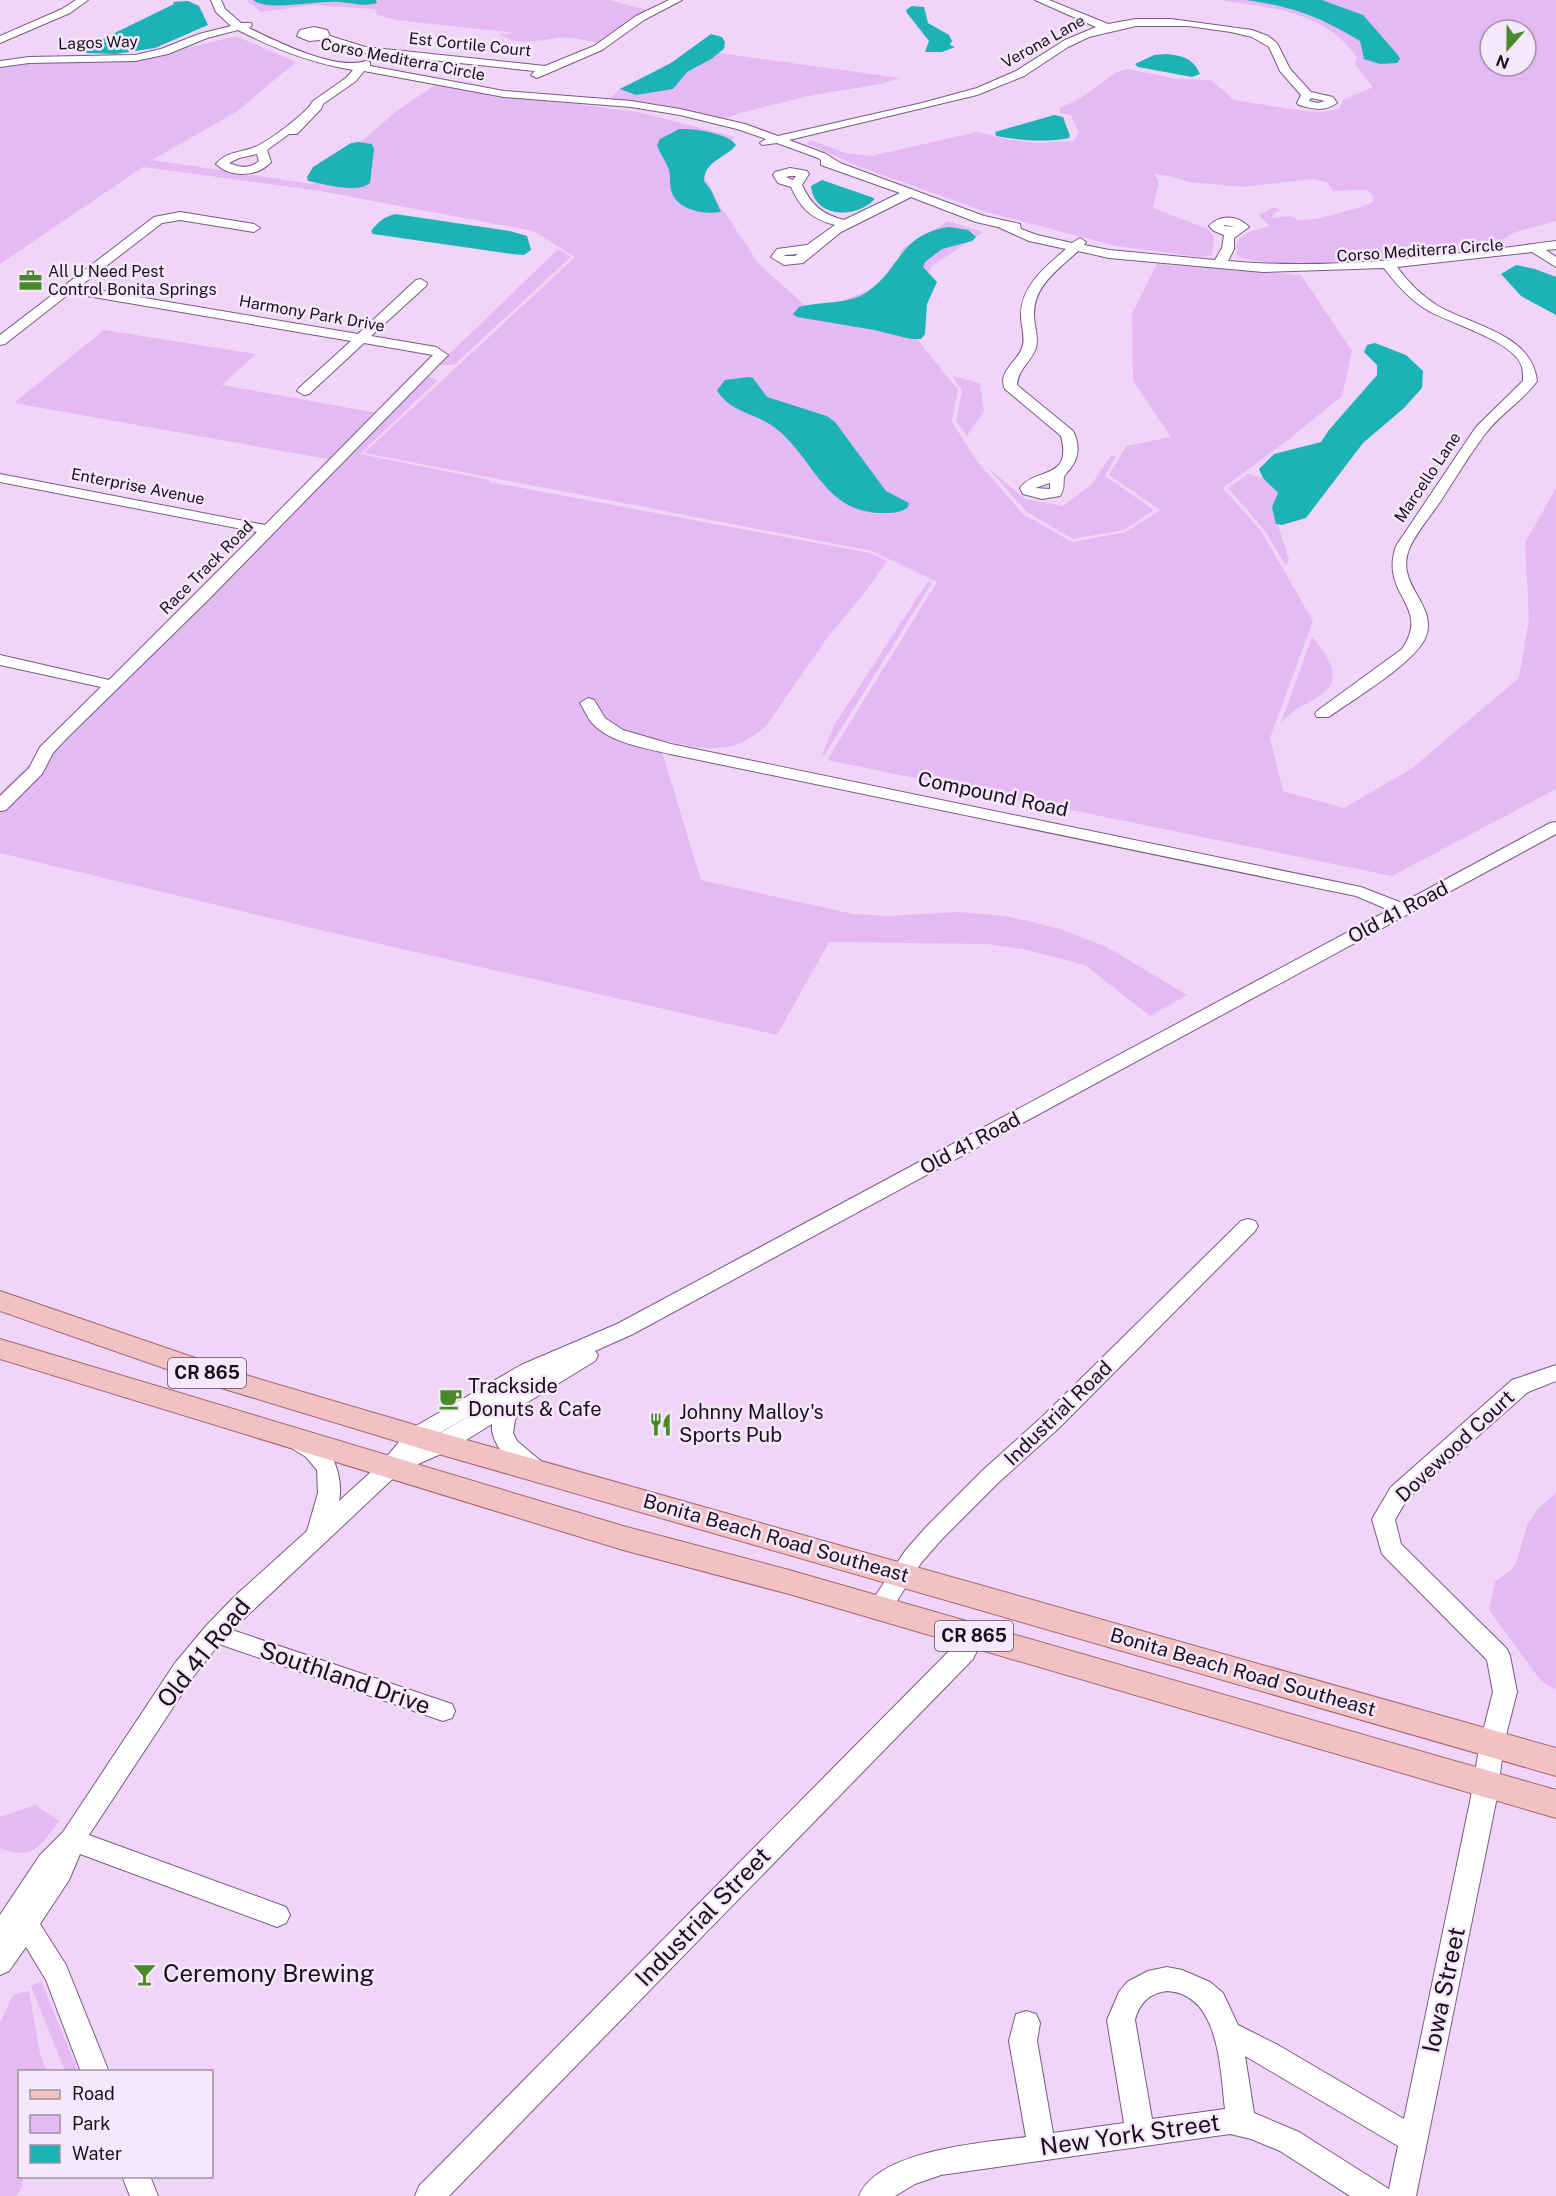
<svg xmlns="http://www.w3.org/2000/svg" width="1556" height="2196" viewBox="0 0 1556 2196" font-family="'Public Sans',sans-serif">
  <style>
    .green { fill: #e5baf4; fill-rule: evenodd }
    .water { fill: #1db3b6 }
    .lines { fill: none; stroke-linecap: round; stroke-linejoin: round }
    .minor-casing { stroke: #795b83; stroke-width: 2 }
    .major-casing { stroke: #a26870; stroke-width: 2 }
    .minor { fill: #fff; fill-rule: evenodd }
    .major { fill: #f2c1c3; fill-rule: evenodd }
    .labels { text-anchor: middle; stroke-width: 5; stroke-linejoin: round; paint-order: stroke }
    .far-street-label { font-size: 16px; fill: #1b0f1f; stroke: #f5e8fa }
    .far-poi-label { font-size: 16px; fill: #1b0f1f; stroke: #f5e8fa; text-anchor: start }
    .shield { fill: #f5e8fa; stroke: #5c5061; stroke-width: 1.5 }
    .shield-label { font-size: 18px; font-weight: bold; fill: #1b0f1f }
    .street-label { font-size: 20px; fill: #1b0f1f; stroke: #f5e8fa }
    .poi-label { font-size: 20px; fill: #1b0f1f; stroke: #f5e8fa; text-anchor: start }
    .near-street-label { font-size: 24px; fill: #1b0f1f; stroke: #f5e8fa }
    .near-poi-label { font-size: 24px; fill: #1b0f1f; stroke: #f5e8fa; text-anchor: start }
  </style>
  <rect width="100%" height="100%" fill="#f0d5f9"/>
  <!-- green -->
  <g class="green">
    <path d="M 246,0 L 609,0 L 647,10 L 599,43 C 587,41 570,36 557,38 C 535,41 519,46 499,34 L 517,33 L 395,20 L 376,14 L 377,11 L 374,9 L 312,5 L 261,12 Z"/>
    <path d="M 1220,0 L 1556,0 L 1556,221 L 1516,232 L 1494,244 L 1452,253 L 1316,263 L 1273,264 L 1238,257 C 1230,234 1253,231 1270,226 L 1259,215 L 1274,207 L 1281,210 L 1274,213 L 1272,218 L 1290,216 L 1298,220 L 1316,219 L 1362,207 L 1373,202 L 1373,196 L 1367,190 L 1333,191 L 1327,182 L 1312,179 L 1244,187 L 1189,182 L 1169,176 L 1154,174 L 1159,181 L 1153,208 L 1208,229 L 1214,237 L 1212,255 L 1200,257 L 1116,246 L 986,212 L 863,168 L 807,144 L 811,140 L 845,153 L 871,156 L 977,132 L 1010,140 L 1038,143 L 1073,141 L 1079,133 L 1071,115 L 1060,113 L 1060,108 L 1079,99 L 1117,72 L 1127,69 L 1178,79 L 1211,80 L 1234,100 L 1304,111 L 1322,112 L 1339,109 L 1343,100 L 1373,87 L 1355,64 L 1356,59 L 1359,60 C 1326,11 1274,8 1220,0 ZM 1490,30 L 1526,30 L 1526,66 L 1490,66 Z"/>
    <path d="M 236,36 L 296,62 L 236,112 L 152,160 L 312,184 L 398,110 L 435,85 L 643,113 L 735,137 L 702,172 L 717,201 L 759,264 L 807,307 L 835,304 L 888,282 L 903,248 L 948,221 L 983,232 L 932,266 L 904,323 L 958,390 L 952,422 L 977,461 L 1023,514 L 1072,542 L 1126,532 L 1160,510 L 1109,475 L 1126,446 L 1171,437 L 1133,381 L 1132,314 L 1157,264 L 1301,275 L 1352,351 L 1342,396 L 1288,440 L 1223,488 L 1261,531 L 1313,621 L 1270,738 L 1283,791 L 1344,808 L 1411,769 L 1519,678 L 1529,619 L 1525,543 L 1556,488 L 1556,789 L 1392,876 L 827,760 L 937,582 L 872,551 L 364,453 L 575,257 L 533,231 L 320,191 L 143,167 L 0,264 L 0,62 L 132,57 L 188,46 L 188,48 Z"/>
    <path d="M 690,49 L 901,78 L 881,84 L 813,95 L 740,113 L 716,122 L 608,100 L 622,87 L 656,74 Z"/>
    <path d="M 558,249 L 571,257 L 454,365 L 438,365 Z"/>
    <path d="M 104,330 L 256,354 L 222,385 L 388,415 L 428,377 L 438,380 L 360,454 L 490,480 L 490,482 L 870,553 L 887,561 L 862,596 L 827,638 L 766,726 C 729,758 701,749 658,739 L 701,880 L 853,914 L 888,916 L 959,912 L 1006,916 L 1057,928 L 1107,947 L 1187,995 L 1150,1016 L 1085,965 L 1022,949 L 986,944 L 829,942 L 777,1035 L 320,930 L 0,853 L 0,793 L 277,525 L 338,461 L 14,403 Z"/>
    <path d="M 952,376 L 980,383 L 984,411 L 967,436 L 956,421 L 962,390 Z"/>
    <path d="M 1111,456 L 1116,456 L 1105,476 L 1154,510 L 1124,530 L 1073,539 L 1027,512 L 986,466 L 1025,499 L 1063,506 L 1091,485 Z"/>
    <path d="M 1248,474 L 1263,478 L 1278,494 L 1272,507 L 1289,559 L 1286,566 L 1265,531 L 1228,488 Z"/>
    <path d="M 928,581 L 932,583 L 824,756 L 822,755 L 835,724 Z"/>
    <path d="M 1312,637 C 1369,702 1293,694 1279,728 Z"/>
    <path d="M 1556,1493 L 1556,1690 L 1541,1681 L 1489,1610 L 1495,1582 L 1512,1569 L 1517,1561 L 1527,1525 L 1538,1509 Z"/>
    <path d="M 35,1805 L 59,1821 C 41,1845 32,1862 0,1848 L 0,1817 Z"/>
    <path d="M 41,1981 L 78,2071 L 65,2071 L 31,1986 Z"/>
    <path d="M 29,1991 L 40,2054 L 47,2071 L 20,2072 L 20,2176 L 23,2177 L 22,2187 L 16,2196 L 0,2196 L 0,2023 L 13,1995 Z"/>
  </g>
  <!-- water -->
  <g class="water">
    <path d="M 253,0 L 376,0 L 377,3 C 365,7 352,3 340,2 C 316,0 270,12 253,0 Z"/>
    <path d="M 1246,0 L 1322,0 L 1363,15 L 1398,55 L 1400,59 L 1397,63 L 1380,64 L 1364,59 L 1360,41 C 1318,16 1294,7 1246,0 Z"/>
    <path d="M 188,1 L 199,6 L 208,25 L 155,48 L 116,54 L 86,53 L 86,47 L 174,4 L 173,2 Z"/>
    <path d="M 912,6 L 924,7 L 928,23 L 949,35 L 952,41 L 950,45 L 955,47 L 942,52 L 925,52 L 929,41 L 907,13 L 906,10 Z"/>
    <path d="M 711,34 L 722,37 L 725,42 L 724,49 L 711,59 L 687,72 L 673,89 L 636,95 L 620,89 L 671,63 Z"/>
    <path d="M 1167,54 C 1183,56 1193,58 1200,74 L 1192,77 L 1138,67 L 1135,64 L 1154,55 Z"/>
    <path d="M 1054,115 L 1063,117 L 1070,136 L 1069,138 C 1046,143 1019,140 996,136 L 995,132 Z"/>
    <path d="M 679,129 C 692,128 729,133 736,145 C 725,159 705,160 704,181 L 711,190 L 721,212 C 705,215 678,210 672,193 C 669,185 671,178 669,170 C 666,161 660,154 657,145 L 660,139 Z"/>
    <path d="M 358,142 L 372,144 L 374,149 L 370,183 C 357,194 324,184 308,181 L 307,177 L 313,167 L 351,143 Z"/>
    <path d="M 822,180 L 874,198 L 874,200 C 855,219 814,218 811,186 Z"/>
    <path d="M 395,214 L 510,231 L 527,236 L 531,250 L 524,255 L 512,254 L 373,234 L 371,231 C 378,222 384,217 395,214 Z"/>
    <path d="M 949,227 L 968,230 L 976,237 L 972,241 L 942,249 L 925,262 L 923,267 L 937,282 L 927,304 L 925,334 L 921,339 L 911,339 L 874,330 L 797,317 L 793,314 L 799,307 C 820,301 848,305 867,292 C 901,269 899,234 949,227 Z"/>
    <path d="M 1516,265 L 1535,269 L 1556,277 L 1556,315 L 1521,296 L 1501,274 Z"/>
    <path d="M 1375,343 L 1406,355 L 1423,371 L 1422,388 L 1404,408 L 1363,443 L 1306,518 L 1282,525 L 1276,524 L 1272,507 L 1278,493 L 1263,478 L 1259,469 L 1274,454 L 1321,442 L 1329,430 L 1377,375 L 1377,365 L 1364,352 L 1367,345 Z"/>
    <path d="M 748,377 L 753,378 L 767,397 L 827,416 L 835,422 L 886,491 L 909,503 L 908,507 C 900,514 888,513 877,513 C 822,509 813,456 774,427 C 755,413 729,412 717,390 L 725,380 Z"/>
  </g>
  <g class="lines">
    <defs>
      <g id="minor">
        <path d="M 76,0 L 88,0 L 70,13 L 0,43 L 0,36 L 62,9 Z"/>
        <path d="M 211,0 L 221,0 L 225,9 L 241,23 L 251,23 L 252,25 L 249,28 C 278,42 335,71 366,61 L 370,62 L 370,66 L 504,91 L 631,101 L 680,109 L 745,124 L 778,136 L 922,103 L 977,88 L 1016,71 L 1065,40 L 1096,27 L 1035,0 L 1049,0 L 1108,24 L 1136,19 L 1171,19 L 1252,30 L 1268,36 L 1277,43 L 1290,69 L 1311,92 L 1333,97 L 1337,103 C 1324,112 1313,109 1299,105 L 1297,103 L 1301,95 L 1280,71 L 1269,47 L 1252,37 L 1231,32 L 1188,26 L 1136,26 L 1089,37 L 1068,47 L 1024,76 L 977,95 L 789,140 L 826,154 L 840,163 L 984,216 L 1020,224 L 1021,229 L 1037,235 L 1072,243 L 1080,238 L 1086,242 L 1084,245 L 1109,250 L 1215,260 L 1222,248 L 1224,235 L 1214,231 L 1209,226 C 1220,214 1238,215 1249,227 L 1234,238 L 1234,249 L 1228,261 C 1337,271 1448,255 1556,241 L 1556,249 L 1546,250 L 1556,257 L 1556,267 L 1532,252 L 1397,267 C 1408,282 1422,296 1438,306 C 1473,326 1532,334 1537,381 C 1523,401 1501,413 1486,433 C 1469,455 1454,481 1438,505 C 1429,518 1417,532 1410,547 C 1393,584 1438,604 1426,636 C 1417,662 1352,700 1329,717 L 1317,717 L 1315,714 L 1317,711 L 1402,649 C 1432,605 1379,596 1396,546 L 1476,427 L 1523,381 C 1523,377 1523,371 1522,367 C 1514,340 1450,324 1427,310 C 1410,300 1396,284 1384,268 L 1263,272 L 1109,258 L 1078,251 C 1059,269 1033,286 1034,315 C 1034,326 1039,337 1036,348 C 1031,362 1018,369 1017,385 L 1073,431 C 1080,444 1079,458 1070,469 C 1068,471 1065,475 1064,477 C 1063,485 1065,488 1060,496 L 1042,499 L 1023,494 L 1020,488 C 1035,467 1073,481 1061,436 L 1005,389 C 997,372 1017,362 1022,348 C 1026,338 1021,327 1021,316 C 1020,287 1046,266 1066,249 L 1029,241 L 998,227 L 976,222 L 911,197 L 841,232 L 803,263 L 784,265 L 771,257 L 777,249 L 807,245 L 835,225 C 812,219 801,209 791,187 L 778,183 L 773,175 L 775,172 L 790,168 L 807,171 L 809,174 L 802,185 C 812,206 822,214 844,220 L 900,193 L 821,165 L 821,160 L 818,158 L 777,143 L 762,145 L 760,143 L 766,139 L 737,129 L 680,115 L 631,107 L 504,97 L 364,71 L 356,81 L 323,104 L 321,109 L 297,134 L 289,134 L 267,150 L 271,162 C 258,177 230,178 216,164 C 227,151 240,153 255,147 C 268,142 308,112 313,101 L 346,78 L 353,70 C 312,63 275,49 238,30 L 207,38 L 168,54 L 135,61 L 29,63 L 0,67 L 0,61 L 29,57 L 135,55 L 161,49 L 199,34 L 231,26 L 216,12 ZM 1311,98 L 1325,101 L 1318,103 L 1309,101 ZM 257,154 L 259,161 C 250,169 240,168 229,163 L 239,158 ZM 790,176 L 796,176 L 793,180 L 786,177 ZM 1225,225 L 1235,227 L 1223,226 ZM 798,254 L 795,256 L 784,256 L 785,255 ZM 1050,483 L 1050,489 L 1035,488 Z"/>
        <path d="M 669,0 L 682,0 L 644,20 L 602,50 L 537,78 L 531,75 L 535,71 L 364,53 L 320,40 L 309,41 L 297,36 L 300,30 L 314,27 L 327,30 L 330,36 L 365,47 L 545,66 L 594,46 L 636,16 Z"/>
        <path d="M 180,212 L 254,224 L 260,228 L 254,232 L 180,220 L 162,223 L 79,287 L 358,334 L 416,280 L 421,279 L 427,283 L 426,286 L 371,336 L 436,347 L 448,355 L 206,602 L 66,739 L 53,753 L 42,774 L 6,810 L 0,811 L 0,796 L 29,768 L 40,747 L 101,687 L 0,665 L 0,655 L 109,680 L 257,532 L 0,482 L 0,474 L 265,525 L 433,355 L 364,343 L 309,394 L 304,395 L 297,391 L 299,388 L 351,341 L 70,293 L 5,344 L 0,345 L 0,335 L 154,217 Z"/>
        <path d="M 588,698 L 594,700 L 605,718 L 623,730 L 671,744 L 1361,887 L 1402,903 L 1550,823 L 1556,822 L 1556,834 L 633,1334 L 595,1351 L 598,1355 L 595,1361 L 523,1405 L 515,1420 L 513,1433 L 517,1441 L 543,1463 L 546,1469 L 543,1475 C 521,1482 489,1445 492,1424 L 450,1450 L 400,1472 L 232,1630 L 452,1704 L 455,1711 L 452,1718 L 443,1721 L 219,1644 L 193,1677 L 89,1835 L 286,1907 L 290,1915 L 286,1923 L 277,1927 L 80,1854 L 69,1880 L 40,1924 L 66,1965 L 109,2072 L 81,2072 L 46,1980 L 26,1947 L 9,1971 L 0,1975 L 0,1915 L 40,1855 L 63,1832 L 175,1663 L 206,1626 L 236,1595 L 307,1531 L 318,1493 L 317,1470 L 306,1457 L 293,1449 L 290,1443 L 293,1437 C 326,1427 345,1473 339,1501 L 384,1460 L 409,1430 L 521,1365 L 617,1324 L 1389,910 L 1356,896 L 670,754 C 645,748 610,743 592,723 C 587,717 584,709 580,703 ZM 486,1406 L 424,1442 L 425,1442 Z"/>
        <path d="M 1248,1219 L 1255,1221 L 1258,1226 L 1255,1231 L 1059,1428 L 999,1482 L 942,1539 L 921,1563 L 888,1615 L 880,1617 L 872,1615 L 868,1608 L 872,1601 L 905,1551 L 926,1527 L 983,1470 L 1043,1416 L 1241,1221 Z"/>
        <path d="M 1556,1365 L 1556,1381 L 1528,1392 L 1407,1499 L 1395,1520 L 1401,1544 L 1507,1649 L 1510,1656 L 1517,1692 L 1504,1743 L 1497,1797 L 1416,2196 L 1350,2196 L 1280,2151 L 1251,2139 L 1230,2134 L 941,2175 L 915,2184 L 895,2196 L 859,2196 C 878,2150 982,2143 1026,2137 L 1009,2041 L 1016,2014 L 1026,2011 L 1036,2014 L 1040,2023 L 1037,2041 L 1053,2133 L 1124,2123 L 1107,2020 L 1119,1992 L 1127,1982 L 1148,1971 L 1167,1967 L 1182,1970 L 1210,1982 L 1223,1993 L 1238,2025 L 1278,2045 L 1404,2119 L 1471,1797 L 1480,1743 L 1493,1692 L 1487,1660 L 1382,1554 L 1372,1519 L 1391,1487 L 1512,1380 ZM 1167,1991 C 1220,1994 1220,2069 1225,2109 L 1152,2119 L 1135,2020 C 1139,2004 1149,1993 1167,1991 ZM 1245,2056 L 1398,2146 L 1389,2189 L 1299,2132 L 1254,2113 Z"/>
        <path d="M 973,1625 L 981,1628 L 985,1635 L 973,1659 L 449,2196 L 415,2196 L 419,2186 L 955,1645 L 965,1628 Z"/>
        <path d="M 122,2176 L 150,2176 L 158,2196 L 130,2196 Z"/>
      </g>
      <g id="major">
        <path d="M 0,1291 L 239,1373 L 442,1433 L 1556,1748 L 1556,1776 L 442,1455 L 221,1388 L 0,1311 Z"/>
        <path d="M 0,1339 L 623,1526 L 789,1570 L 1556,1790 L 1556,1818 L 789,1594 L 623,1550 L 0,1359 Z"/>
      </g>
    </defs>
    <!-- minor casing -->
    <use href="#minor" class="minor-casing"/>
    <!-- major casing -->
    <use href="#major" class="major-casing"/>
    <!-- minor -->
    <use href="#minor" class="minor"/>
    <!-- major -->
    <use href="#major" class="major"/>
  </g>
  <!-- icons -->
  <defs>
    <symbol id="office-bare" viewBox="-9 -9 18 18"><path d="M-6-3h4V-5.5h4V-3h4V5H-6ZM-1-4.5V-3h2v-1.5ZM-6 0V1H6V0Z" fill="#49892a" stroke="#f5e8fa" stroke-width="2.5" paint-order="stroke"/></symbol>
    <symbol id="cafe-bare" viewBox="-9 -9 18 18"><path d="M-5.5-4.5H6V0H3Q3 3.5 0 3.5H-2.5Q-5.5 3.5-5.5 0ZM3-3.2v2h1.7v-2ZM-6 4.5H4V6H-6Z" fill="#49892a" stroke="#f5e8fa" stroke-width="2.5" paint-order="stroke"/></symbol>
    <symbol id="restaurant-bare" viewBox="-9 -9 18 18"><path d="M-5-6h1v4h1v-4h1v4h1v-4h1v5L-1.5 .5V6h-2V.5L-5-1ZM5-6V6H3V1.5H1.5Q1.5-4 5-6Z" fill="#49892a" stroke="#f5e8fa" stroke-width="2.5" paint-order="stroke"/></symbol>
    <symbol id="bar-bare" viewBox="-9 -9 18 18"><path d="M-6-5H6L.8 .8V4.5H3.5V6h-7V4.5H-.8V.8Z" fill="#49892a" stroke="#f5e8fa" stroke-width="2.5" paint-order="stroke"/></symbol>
  </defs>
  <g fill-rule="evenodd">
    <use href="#office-bare" x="14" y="264" width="33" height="33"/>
    <use href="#cafe-bare" x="434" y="1382" width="33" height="33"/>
    <use href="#restaurant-bare" x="644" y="1408" width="33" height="33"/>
    <use href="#bar-bare" x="128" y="1958" width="33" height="33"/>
  </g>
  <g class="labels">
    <!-- far-street labels -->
    <g class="far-street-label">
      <text transform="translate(1043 41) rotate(-29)" y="6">Verona Lane</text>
      <text transform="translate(98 42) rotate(-2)" y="6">Lagos Way</text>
      <text transform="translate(470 44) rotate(6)" y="6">Est Cortile Court</text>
      <text transform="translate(403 59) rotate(11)" y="6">Corso Mediterra Circle</text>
      <text transform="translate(1420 250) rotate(-4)" y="6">Corso Mediterra Circle</text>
      <text transform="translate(312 313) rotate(10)" y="6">Harmony Park Drive</text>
      <text transform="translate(1427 477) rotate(-56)" y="6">Marcello Lane</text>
      <text transform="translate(138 486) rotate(11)" y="6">Enterprise Avenue</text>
      <text transform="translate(206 567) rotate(-45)" y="6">Race Track Road</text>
    </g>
    <!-- far-poi labels -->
    <g class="far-poi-label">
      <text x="48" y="277">All U Need Pest<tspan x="48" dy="18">Control Bonita Springs</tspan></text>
    </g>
    <!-- shield labels -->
    <g class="shield">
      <rect x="168" y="1358" width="78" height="30" rx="4.5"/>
      <rect x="935" y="1621" width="78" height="30" rx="4.5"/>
    </g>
    <g class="shield-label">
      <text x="207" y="1379">CR 865</text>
      <text x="974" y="1642">CR 865</text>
    </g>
    <!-- street labels -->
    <g class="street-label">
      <text transform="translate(993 794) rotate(12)" y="7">Compound Road</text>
      <text transform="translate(1398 912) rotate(-28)" y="7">Old 41 Road</text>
      <text transform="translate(970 1143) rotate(-28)" y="7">Old 41 Road</text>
      <text transform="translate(1058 1413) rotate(-44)" y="7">Industrial Road</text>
      <text transform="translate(1455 1446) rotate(-43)" y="7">Dovewood Court</text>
      <text transform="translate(776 1538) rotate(16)" y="7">Bonita Beach Road Southeast</text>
      <text transform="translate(1243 1672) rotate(16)" y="7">Bonita Beach Road Southeast</text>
    </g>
    <!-- poi labels -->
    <g class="poi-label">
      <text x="468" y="1393">Trackside<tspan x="468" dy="23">Donuts &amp; Cafe</tspan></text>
      <text x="679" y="1419">Johnny Malloy's<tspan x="679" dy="23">Sports Pub</tspan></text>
    </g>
    <!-- near-street labels -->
    <g class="near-street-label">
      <text transform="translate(204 1653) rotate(-51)" y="8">Old 41 Road</text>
      <text transform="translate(345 1678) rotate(19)" y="8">Southland Drive</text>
      <text transform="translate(703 1917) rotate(-46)" y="8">Industrial Street</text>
      <text transform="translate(1444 1990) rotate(-78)" y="8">Iowa Street</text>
      <text transform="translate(1130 2135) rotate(-8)" y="8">New York Street</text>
    </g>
    <!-- near-poi labels -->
    <g class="near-poi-label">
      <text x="163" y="1982">Ceremony Brewing</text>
    </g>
  </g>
  <!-- legend -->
  <rect x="18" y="2070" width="195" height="108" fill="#f5e8fa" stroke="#9e91a2" stroke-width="1.5"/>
  <rect x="30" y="2090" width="30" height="9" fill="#f2c1c3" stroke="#9e91a2" stroke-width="1.5"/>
  <text x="72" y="2100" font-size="18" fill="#1b0f1f">Road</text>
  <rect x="30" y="2115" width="30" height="18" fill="#e5baf4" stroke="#9e91a2" stroke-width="1.5"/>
  <text x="72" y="2130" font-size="18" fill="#1b0f1f">Park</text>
  <rect x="30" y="2145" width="30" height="18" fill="#1db3b6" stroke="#9e91a2" stroke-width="1.5"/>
  <text x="72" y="2160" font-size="18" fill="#1b0f1f">Water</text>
  <!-- north arrow -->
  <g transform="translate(1508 48) rotate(201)"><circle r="28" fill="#f5e8fa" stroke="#9e91a2" stroke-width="1.5"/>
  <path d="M0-4.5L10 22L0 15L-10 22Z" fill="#49892a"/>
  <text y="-9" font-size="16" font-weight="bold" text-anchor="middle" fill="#1b0f1f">N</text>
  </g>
</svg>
